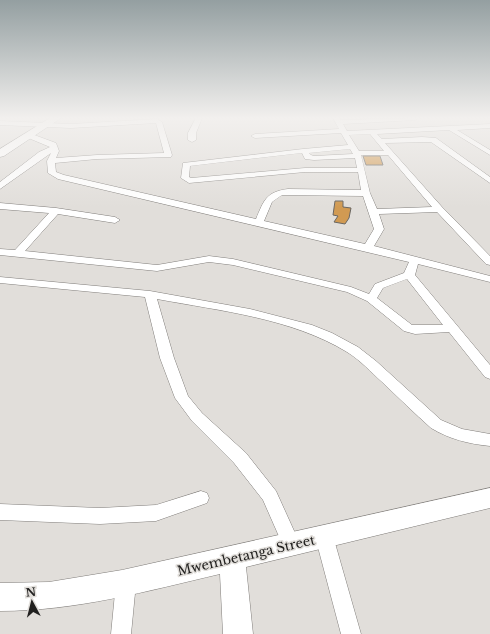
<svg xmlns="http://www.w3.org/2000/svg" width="490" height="634" viewBox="0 0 490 634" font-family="'Libre Baskerville',serif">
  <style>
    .building { fill: #d19a52; stroke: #696662 }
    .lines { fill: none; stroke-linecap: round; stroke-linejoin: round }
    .street-casing { stroke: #817e7b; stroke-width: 1 }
    .secondary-casing { stroke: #817e7b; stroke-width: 1 }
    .street { fill: #fff; fill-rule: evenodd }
    .secondary { fill: #fff; fill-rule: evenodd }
    .labels { text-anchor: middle; stroke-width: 3; stroke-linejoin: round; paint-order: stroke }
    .near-street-label { font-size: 13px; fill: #21201f; stroke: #e1deda }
  </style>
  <rect width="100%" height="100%" fill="#e1deda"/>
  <!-- building -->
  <g class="building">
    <path d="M 363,156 L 380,156 L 383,165 L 366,165 Z"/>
    <path d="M 335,201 L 343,201 L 343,207 L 351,208 L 349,218 L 345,224 L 334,222 L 338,216 L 333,215 Z"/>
  </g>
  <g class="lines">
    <defs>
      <g id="street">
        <path d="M 196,118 L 202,118 L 196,133 L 196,140 L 192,142 L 188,140 L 188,133 Z"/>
        <path d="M 333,118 L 339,118 L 340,120 L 418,118 L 415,120 L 343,124 L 347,131 L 490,124 L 490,128 L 457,130 L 490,150 L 490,155 L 449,130 L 377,134 L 382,139 L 422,137 L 436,138 L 490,177 L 490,183 L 431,142 L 385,143 L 442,207 L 490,256 L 490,265 L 486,264 L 437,212 L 379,214 L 384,229 L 374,246 L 490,276 L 490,282 L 418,264 L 415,275 L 490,365 L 490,379 L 485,377 L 449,332 L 415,334 L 404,331 L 367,301 L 347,292 L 233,265 L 209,262 L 157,271 L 0,255 L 0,249 L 15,250 L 49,213 L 0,209 L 0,203 L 56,208 L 115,217 L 120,220 L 115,223 L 58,214 L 25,251 L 157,265 L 209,256 L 233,259 L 351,287 L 369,294 L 375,284 L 404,273 L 409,262 L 58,179 L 48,173 L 47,161 L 51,153 L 0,189 L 0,182 L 39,152 L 50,147 L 26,137 L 26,133 L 29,133 L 56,143 L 59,151 L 56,158 L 97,155 L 164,153 L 156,123 L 71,128 L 0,125 L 0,121 L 71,124 L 157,119 L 162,122 L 172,155 L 171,157 L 97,159 L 55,163 L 56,172 L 64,175 L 256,219 C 264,200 266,192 288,189 L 361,190 L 358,172 L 305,172 L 189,183 L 181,178 L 183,163 L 303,149 L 348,145 L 341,133 L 255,138 L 251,136 L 255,134 L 339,129 ZM 370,134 L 384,151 L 359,151 L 349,135 ZM 350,149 L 353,154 L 314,156 L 311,155 L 309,153 ZM 302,153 L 305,159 L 314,160 L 355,158 L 357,168 L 305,168 L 191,178 L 189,177 L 190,166 ZM 361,155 L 388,155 L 432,207 L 377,209 L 370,193 ZM 282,195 L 363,196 L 374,229 L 365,244 L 264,221 L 272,202 ZM 407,279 L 443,325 L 412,325 L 377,298 L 383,288 Z"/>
        <path d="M 0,277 L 150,291 L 250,309 L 312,325 L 332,333 L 358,347 L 376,361 L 441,420 L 462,429 L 490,434 L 490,446 C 469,444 449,439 431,428 C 414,413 398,397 382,382 C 371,372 360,360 347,352 C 291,318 221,311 157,299 L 174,358 L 188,396 L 202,413 L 246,453 L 276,491 L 300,544 L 297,550 L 291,552 L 285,550 L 263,500 L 234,463 L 192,421 L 175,398 L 160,358 L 145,297 L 0,283 Z"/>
        <path d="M 201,491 L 207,493 L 209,498 L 207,503 L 156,521 L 100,524 L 0,520 L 0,504 L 100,508 L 156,505 Z"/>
        <path d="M 324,528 L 330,530 L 333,536 L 361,634 L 341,634 L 315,536 L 318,530 Z"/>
        <path d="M 126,574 L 133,576 L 136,583 L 131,634 L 111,634 L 116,583 L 119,576 Z"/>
      </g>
      <g id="secondary">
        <path d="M 50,118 L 61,118 L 4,156 L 0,157 L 0,149 Z"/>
        <path d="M 490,488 L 490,508 L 246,567 L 253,634 L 223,634 L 220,574 C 147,591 76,611 0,611 L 0,583 L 49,582 L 122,570 Z"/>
      </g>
    </defs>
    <!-- street casing -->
    <use href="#street" class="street-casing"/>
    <!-- secondary casing -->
    <use href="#secondary" class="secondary-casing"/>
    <!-- street -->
    <use href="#street" class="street"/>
    <!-- secondary -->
    <use href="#secondary" class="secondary"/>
  </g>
  <!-- sky -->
  <linearGradient id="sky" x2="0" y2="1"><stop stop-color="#949fa1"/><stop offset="0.57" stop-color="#f2f0ee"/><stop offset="1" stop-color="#f2f0ee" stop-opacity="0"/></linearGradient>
  <rect width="490" height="207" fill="url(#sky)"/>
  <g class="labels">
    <!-- near-street labels -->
    <g class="near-street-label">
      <text transform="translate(246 555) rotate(-13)" y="5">Mwembetanga Street</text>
    </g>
  </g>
  <!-- north arrow -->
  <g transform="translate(32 602) rotate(353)" stroke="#e1deda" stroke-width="3" paint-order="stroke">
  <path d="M0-3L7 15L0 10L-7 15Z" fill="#21201f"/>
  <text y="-6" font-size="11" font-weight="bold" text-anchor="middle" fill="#21201f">N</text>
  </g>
</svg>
